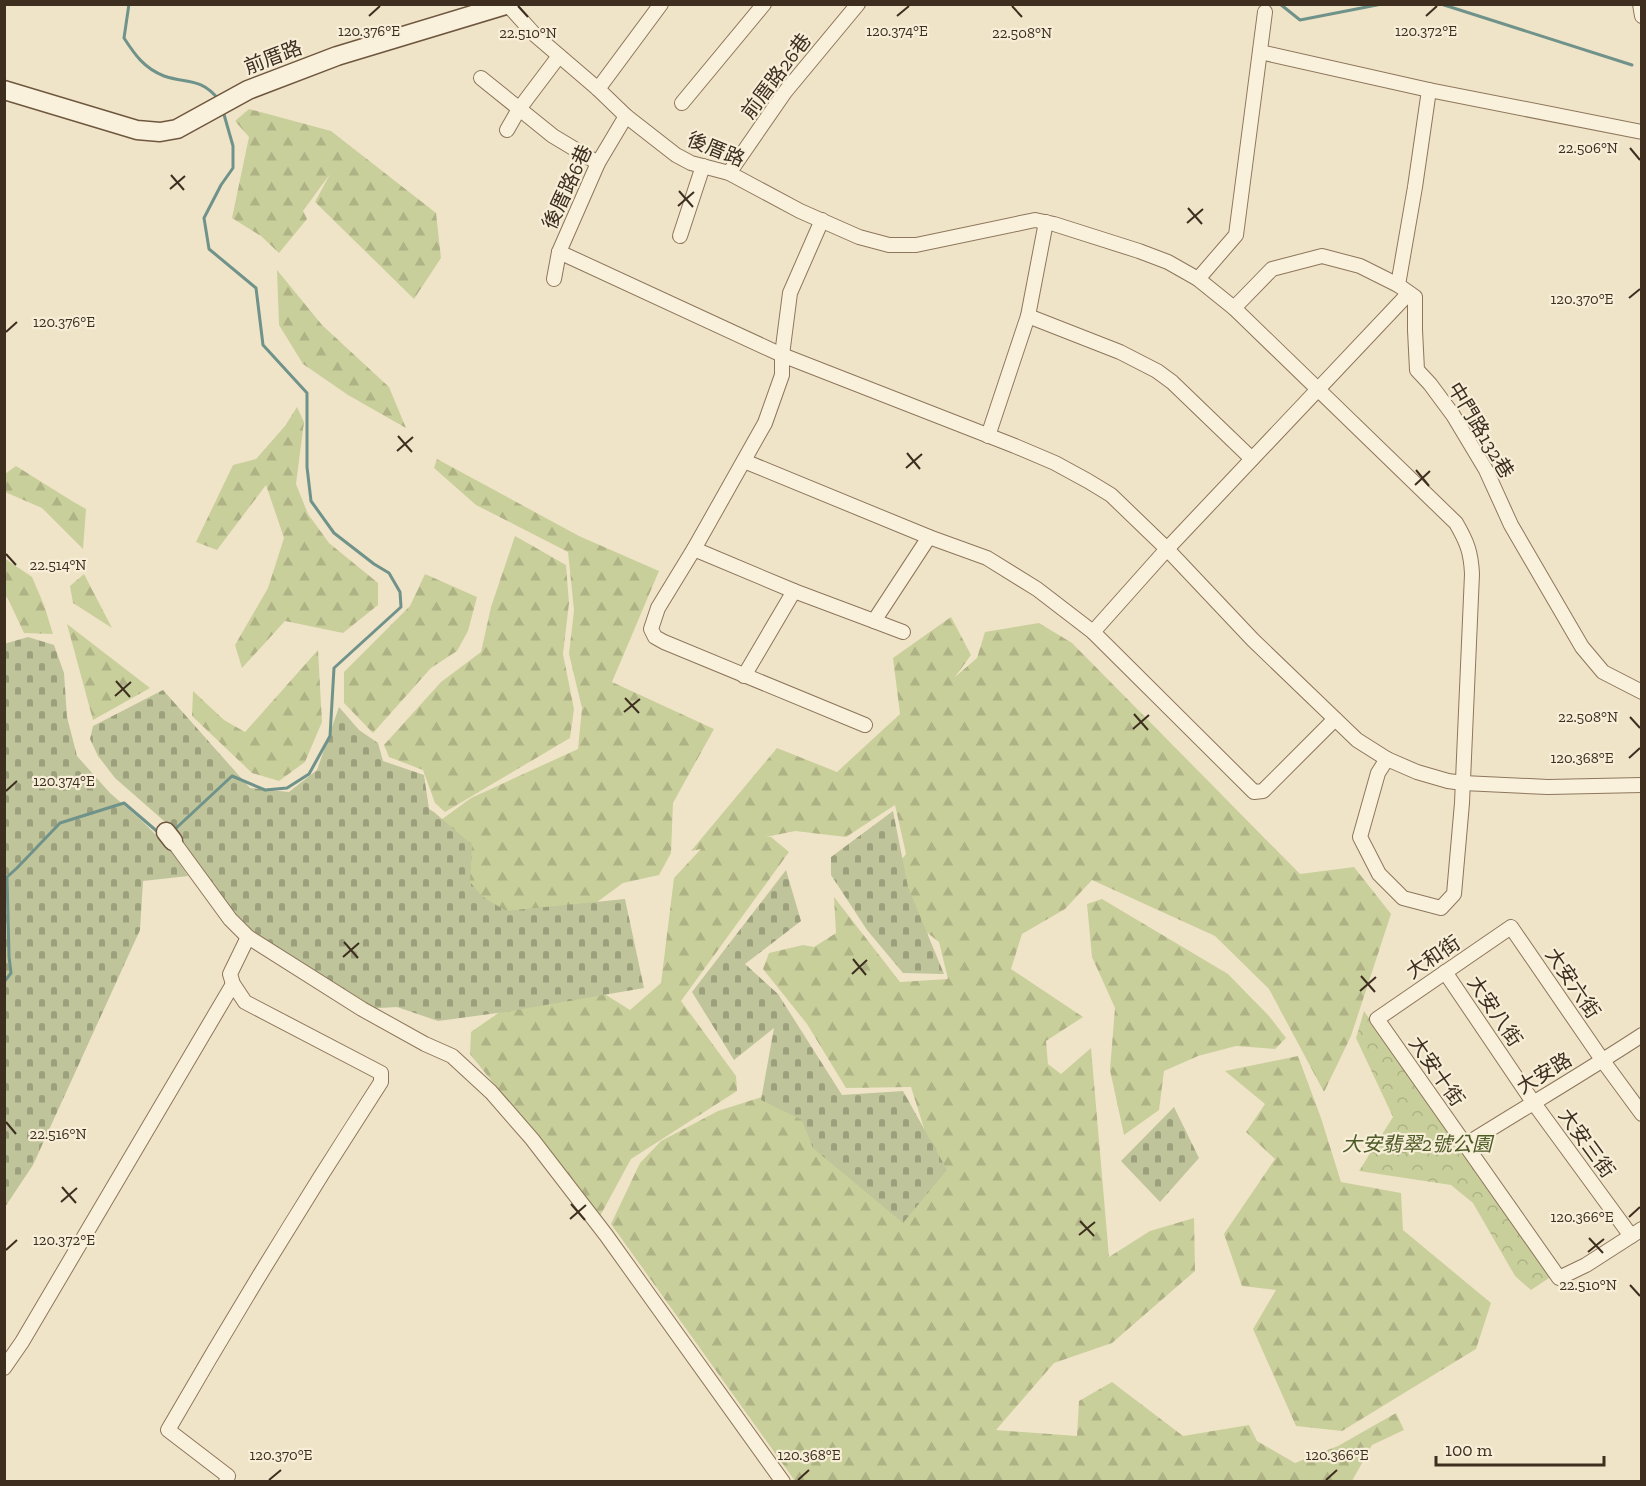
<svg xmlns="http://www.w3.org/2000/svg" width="1646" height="1486" viewBox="0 0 1646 1486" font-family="'Zilla Slab','Noto Sans TC',serif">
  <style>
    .forest { fill: url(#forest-firs) }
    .cemetery { fill: url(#cemetery-stones) }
    .park { fill: url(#park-crowns) }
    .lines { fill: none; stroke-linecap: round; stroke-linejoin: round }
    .stream { stroke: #6f938a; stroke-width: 3 }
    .street-casing { stroke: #8d765c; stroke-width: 16 }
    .secondary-casing { stroke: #6f573f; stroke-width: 21 }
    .street { stroke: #faf1dc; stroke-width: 14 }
    .secondary { stroke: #faf1dc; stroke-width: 18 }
    .ticks { fill: none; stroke: #3d2e20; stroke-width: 2 }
    .labels { text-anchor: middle; stroke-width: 4.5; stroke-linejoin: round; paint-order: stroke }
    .street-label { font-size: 20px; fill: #3d2e20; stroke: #f7eed8 }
    .park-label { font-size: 20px; font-style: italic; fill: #4d5a26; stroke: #f7eed8 }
    .ticks-label { font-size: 15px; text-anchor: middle; fill: #3d2e20; stroke: #f7eed8; stroke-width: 4.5; stroke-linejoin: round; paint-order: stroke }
  </style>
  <defs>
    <pattern id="forest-firs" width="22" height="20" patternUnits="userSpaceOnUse" patternTransform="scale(1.5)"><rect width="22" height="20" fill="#c9cf9b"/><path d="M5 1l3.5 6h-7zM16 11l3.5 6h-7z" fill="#aeb285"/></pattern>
    <pattern id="cemetery-stones" width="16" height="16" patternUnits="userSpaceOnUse" patternTransform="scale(1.5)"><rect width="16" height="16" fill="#bfc49a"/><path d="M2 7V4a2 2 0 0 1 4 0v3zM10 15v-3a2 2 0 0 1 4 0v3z" fill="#9ca07d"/></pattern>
    <pattern id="park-crowns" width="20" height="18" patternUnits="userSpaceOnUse" patternTransform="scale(1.5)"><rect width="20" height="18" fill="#c9cf9b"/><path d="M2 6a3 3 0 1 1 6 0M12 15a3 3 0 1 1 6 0" fill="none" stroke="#aeb285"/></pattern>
  </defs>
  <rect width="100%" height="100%" fill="#f0e4c8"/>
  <!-- forest -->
  <g class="forest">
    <path d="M 249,109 L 331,131 L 436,213 L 441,258 L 414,299 L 315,202 L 330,174 L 303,211 L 307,219 L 279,253 L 261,236 L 232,218 L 249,137 L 235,121 Z"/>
    <path d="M 277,270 L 322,325 L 389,387 L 406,428 L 348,395 L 303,364 L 279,325 Z"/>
    <path d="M 297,407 L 304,422 L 296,484 L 308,514 L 329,543 L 378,583 L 378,605 L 343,633 L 285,621 L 242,668 L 235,645 L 268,588 L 284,538 L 266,485 L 217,550 L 196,542 L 233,465 L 256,459 L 285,426 Z"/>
    <path d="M 437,459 L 579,536 L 659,571 L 612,682 L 714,729 L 673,803 L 671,853 L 659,875 L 623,883 L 522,957 L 423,833 L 471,798 L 578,749 L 582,708 L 569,654 L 574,610 L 568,552 L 476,505 L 434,468 Z"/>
    <path d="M 16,466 L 72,501 L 86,509 L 83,549 L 42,508 L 5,492 L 5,474 Z"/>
    <path d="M 515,536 L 566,565 L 569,603 L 563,654 L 574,709 L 570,738 L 445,812 L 435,803 L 423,770 L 389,757 L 384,745 L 441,682 L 481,652 L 491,607 Z"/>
    <path d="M 4,558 L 32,577 L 44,605 L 53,634 L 24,633 L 8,599 L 5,595 Z"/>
    <path d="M 84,574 L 112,628 L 73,603 L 70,586 Z"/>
    <path d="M 425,574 L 477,597 L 468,631 L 457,651 L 431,668 L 373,733 L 344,703 L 344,672 L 410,606 Z"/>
    <path d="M 951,617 L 971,655 L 955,677 L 977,658 L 985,632 L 1039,623 L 1072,643 L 1300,874 L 1354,867 L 1391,914 L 1351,1036 L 1324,1092 L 1269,989 L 1215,936 L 1092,880 L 1065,909 L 1022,934 L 1011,969 L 1083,1017 L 1046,1041 L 1048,1064 L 1061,1074 L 1091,1048 L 1109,1257 L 1150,1231 L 1194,1218 L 1195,1271 L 1112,1343 L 1054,1363 L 996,1430 L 1077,1436 L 1079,1401 L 1112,1382 L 1183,1436 L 1249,1425 L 1257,1441 L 1295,1463 L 1338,1446 L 1396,1413 L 1404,1430 L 1372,1445 L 1352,1481 L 795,1481 L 611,1224 L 640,1163 L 661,1141 L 718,1111 L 784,1090 L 932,1154 L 911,1087 L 846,1088 L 807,1024 L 763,969 L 769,953 L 803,945 L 814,947 L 836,933 L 834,897 L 900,982 L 948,979 L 939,942 L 911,920 L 894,868 L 906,854 L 895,805 L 846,837 L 795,831 L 766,837 L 771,837 L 789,852 L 681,1001 L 736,1076 L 737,1091 L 631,1159 L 600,1216 L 470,1054 L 471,1032 L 563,968 L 630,1010 L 661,983 L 674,878 L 701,849 L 691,851 L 777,748 L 837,772 L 900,714 L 893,658 Z"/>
    <path d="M 67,624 L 150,688 L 93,720 Z"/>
    <path d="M 318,650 L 322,722 L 305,762 L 279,781 L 252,773 L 192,716 L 193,691 L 224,720 L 245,732 Z"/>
    <path d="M 1102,899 L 1228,974 L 1269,1016 L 1286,1038 L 1275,1049 L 1236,1046 L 1198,1056 L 1164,1071 L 1159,1110 L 1124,1135 L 1110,1070 L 1115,1008 L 1092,957 L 1087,904 Z"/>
    <path d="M 1298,1056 L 1321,1118 L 1341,1182 L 1401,1193 L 1403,1230 L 1491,1303 L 1476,1349 L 1342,1431 L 1296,1426 L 1253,1329 L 1276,1290 L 1242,1286 L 1224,1234 L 1275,1159 L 1246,1132 L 1265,1104 L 1225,1071 Z"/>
  </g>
  <!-- cemetery -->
  <g class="cemetery">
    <path d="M 28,637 L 54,645 L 64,673 L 67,717 L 77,756 L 110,793 L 142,821 L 170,849 L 188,876 L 143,881 L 140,930 L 33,1165 L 5,1207 L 4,644 Z"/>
    <path d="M 163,690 L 250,788 L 289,792 L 317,770 L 339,707 L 359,730 L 378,743 L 383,761 L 424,775 L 429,809 L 434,812 L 472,845 L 470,882 L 483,897 L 506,911 L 625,899 L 644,988 L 505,1012 L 438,1021 L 397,1007 L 362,1009 L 235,925 L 171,827 L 115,778 L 98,756 L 90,739 L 93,726 Z"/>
    <path d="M 893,811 L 908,887 L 944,974 L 903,973 L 867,930 L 831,875 L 831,857 Z"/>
    <path d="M 786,870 L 801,921 L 745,964 L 778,994 L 842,1095 L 903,1091 L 947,1170 L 903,1223 L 813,1148 L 802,1120 L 761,1100 L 774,1028 L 734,1060 L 692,992 Z"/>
    <path d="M 1174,1107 L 1199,1158 L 1160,1202 L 1121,1161 Z"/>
  </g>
  <!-- park -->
  <path class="park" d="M 1364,1011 L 1552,1276 L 1531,1290 L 1515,1276 L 1473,1203 L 1451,1185 L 1359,1171 L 1393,1117 L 1356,1038 Z"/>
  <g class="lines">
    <!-- stream -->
    <g class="stream">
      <path d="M 129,4 L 124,38 C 135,55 144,68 164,76 C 187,84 201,77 219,100"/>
      <path d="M 1280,4 L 1300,20 L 1382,4"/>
      <path d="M 1441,4 L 1632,65"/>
      <path d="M 173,831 L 232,776 L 265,790 L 287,788 L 309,774 L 330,736 L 334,668 L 401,607 L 400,592 L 389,573 L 374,564 L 334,533 L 311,501 L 307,467 L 307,393 L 263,345 L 256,288 L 209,249 L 204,218 L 221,185 L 233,168 L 233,146 L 223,111"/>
      <path d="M 4,982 L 11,973 L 9,957 L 7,877 L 17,868 L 60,823 L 124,803 L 159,833"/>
    </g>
    <defs>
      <g id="street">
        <path d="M 1640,4 L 1642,16"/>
        <path d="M 508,5 L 535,35 L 598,89 L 626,116 L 676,155 L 691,163 L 729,173 L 800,211 L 859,237 L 889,245 L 916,245 L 1035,220 L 1054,224 L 1139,251 L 1168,262 L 1198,279 L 1234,308 L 1272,269 L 1322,256 L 1360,266 L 1398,285 L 1415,297 L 1415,330 L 1417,370 L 1430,384 L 1453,415 L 1486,470 L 1511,525 L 1582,647 L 1603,672 L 1642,692"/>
        <path d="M 1260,52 L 1429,90 L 1642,132"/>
        <path d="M 481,78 L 553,136 L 598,163"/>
        <path d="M 598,89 L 661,4"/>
        <path d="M 682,103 L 764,4"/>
        <path d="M 507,130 L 519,109 L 559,56"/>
        <path d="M 729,173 L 785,92 L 858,4"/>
        <path d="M 822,220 L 790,293 L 782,355 L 782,375 L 765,423 L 694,549 L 658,608 L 651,629 L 655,637 L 664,642 L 865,725"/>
        <path d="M 680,236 L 703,166"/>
        <path d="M 559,252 L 782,355 L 1015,446 L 1055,463 L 1088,481 L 1111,495 L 1167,549 L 1253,640 L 1357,740 L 1387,759 L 1417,772 L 1448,781 L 1463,783 L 1548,787 L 1642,785"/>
        <path d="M 554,279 L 559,252 L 598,163 L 626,116"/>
        <path d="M 1198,279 L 1236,235 L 1265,12"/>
        <path d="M 1398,285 L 1415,187 L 1429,90"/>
        <path d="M 1234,308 L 1456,523 C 1467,542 1471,552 1472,574 L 1462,803 L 1454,894 L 1441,908 L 1403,898 L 1379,874 L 1360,837 L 1378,773 L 1387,759"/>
        <path d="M 1028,316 L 1120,352 L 1157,371 L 1172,382 L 1252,459"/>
        <path d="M 988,436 L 1028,316 L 1046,222"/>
        <path d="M 744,461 L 929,537 L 987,558 L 1037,589 L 1093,632 L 1254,792 L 1263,791 L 1335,719"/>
        <path d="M 694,549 L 794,591 L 874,621 L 929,537"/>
        <path d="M 874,621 L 903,632"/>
        <path d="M 1093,632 L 1167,549 L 1409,293"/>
        <path d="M 744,676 L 794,591"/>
        <path d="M 173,841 L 230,919 L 248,937 L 362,1009 L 425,1044 L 452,1056 L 491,1092 L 532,1139 L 606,1235 L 783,1482"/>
        <path d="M 1445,972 L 1533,1102 L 1631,1236"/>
        <path d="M 1642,1114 L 1603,1061 L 1511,927 L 1377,1019 L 1559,1278 L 1586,1265 L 1642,1229"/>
        <path d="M 1465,1145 C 1524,1108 1584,1073 1642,1035"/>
        <path d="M 4,1368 L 22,1342 L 233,984"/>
        <path d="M 226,1482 L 228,1476 L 168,1430 C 236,1312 307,1196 381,1082 L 381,1073 L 245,1002 L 233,984 L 230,974 L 248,937"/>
      </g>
      <g id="secondary">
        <path d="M 4,90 L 137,130 L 160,132 L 177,129 L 248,90 L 337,56 L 509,4"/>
        <path d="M 166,832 L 173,841"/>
      </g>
    </defs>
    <!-- street casing -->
    <use href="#street" class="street-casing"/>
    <!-- secondary casing -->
    <use href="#secondary" class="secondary-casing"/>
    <!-- street -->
    <use href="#street" class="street"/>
    <!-- secondary -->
    <use href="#secondary" class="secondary"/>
  </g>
  <!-- ticks -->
  <path class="ticks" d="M 518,6 L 528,17M 1012,6 L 1022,17M 369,16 L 380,6M 897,16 L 909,6M 1426,16 L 1437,6M 1630,148 L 1640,160M 171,175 L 184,190M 170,189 L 185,176M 679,191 L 693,207M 678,206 L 694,192M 1188,208 L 1202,224M 1187,223 L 1203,209M 1629,298 L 1640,289M 6,332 L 17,322M 398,436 L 412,452M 397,451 L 413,437M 907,453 L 920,469M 906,468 L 922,454M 1416,470 L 1429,486M 1415,485 L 1430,471M 6,554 L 16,565M 116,681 L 130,697M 115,696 L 131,682M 625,698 L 639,713M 624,712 L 640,699M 1134,714 L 1148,730M 1630,717 L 1640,728M 1133,729 L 1149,715M 1629,758 L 1640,748M 6,791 L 17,781M 344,942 L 358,958M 343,957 L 359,943M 853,959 L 866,975M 852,974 L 867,960M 1361,976 L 1375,992M 1360,991 L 1376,977M 6,1122 L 16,1134M 62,1187 L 76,1203M 61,1202 L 77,1188M 571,1204 L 585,1220M 1629,1217 L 1640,1207M 570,1219 L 586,1205M 1080,1221 L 1094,1236M 1079,1235 L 1095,1222M 1589,1238 L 1603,1253M 6,1250 L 17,1240M 1588,1252 L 1604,1239M 1630,1285 L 1640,1296M 269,1480 L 281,1470M 798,1480 L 809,1470M 1326,1480 L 1337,1470"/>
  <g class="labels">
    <!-- street labels -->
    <g class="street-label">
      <text transform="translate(273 57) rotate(-21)" y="7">前厝路</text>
      <text transform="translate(776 76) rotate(-53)" y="7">前厝路26巷</text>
      <text transform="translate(716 149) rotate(22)" y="7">後厝路</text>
      <text transform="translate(567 187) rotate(-65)" y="7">後厝路6巷</text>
      <text transform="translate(1481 430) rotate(59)" y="7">中門路132巷</text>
      <text transform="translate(1433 957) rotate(-34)" y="7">大和街</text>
      <text transform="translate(1573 983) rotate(56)" y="7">大安六街</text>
      <text transform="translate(1495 1011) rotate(56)" y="7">大安八街</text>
      <text transform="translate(1437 1071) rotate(55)" y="7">大安十街</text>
      <text transform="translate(1544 1073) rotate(-31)" y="7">大安路</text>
      <text transform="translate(1587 1143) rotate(54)" y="7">大安三街</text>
    </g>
    <!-- park labels -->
    <g class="park-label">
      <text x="1417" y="1151">大安翡翠2號公園</text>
    </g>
  </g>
  <g class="ticks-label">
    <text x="369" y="36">120.376°E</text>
    <text x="897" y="36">120.374°E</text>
    <text x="1426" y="36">120.372°E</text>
    <text x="528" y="38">22.510°N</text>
    <text x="1022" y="38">22.508°N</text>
    <text x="1588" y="153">22.506°N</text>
    <text x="1582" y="304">120.370°E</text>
    <text x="64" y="327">120.376°E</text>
    <text x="58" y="570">22.514°N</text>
    <text x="1588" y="722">22.508°N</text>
    <text x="1582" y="763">120.368°E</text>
    <text x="64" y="786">120.374°E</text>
    <text x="58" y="1139">22.516°N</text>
    <text x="1582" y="1222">120.366°E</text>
    <text x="64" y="1245">120.372°E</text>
    <text x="1588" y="1290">22.510°N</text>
    <text x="281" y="1460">120.370°E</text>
    <text x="809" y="1460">120.368°E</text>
    <text x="1337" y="1460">120.366°E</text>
  </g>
  <!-- border -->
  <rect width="1646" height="1486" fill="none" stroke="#3d2e20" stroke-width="12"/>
  <!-- scale -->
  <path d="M1436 1456v9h168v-9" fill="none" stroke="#3d2e20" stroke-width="3"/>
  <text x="1445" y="1456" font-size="18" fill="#3d2e20" stroke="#f7eed8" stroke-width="4.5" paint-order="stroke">100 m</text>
</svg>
